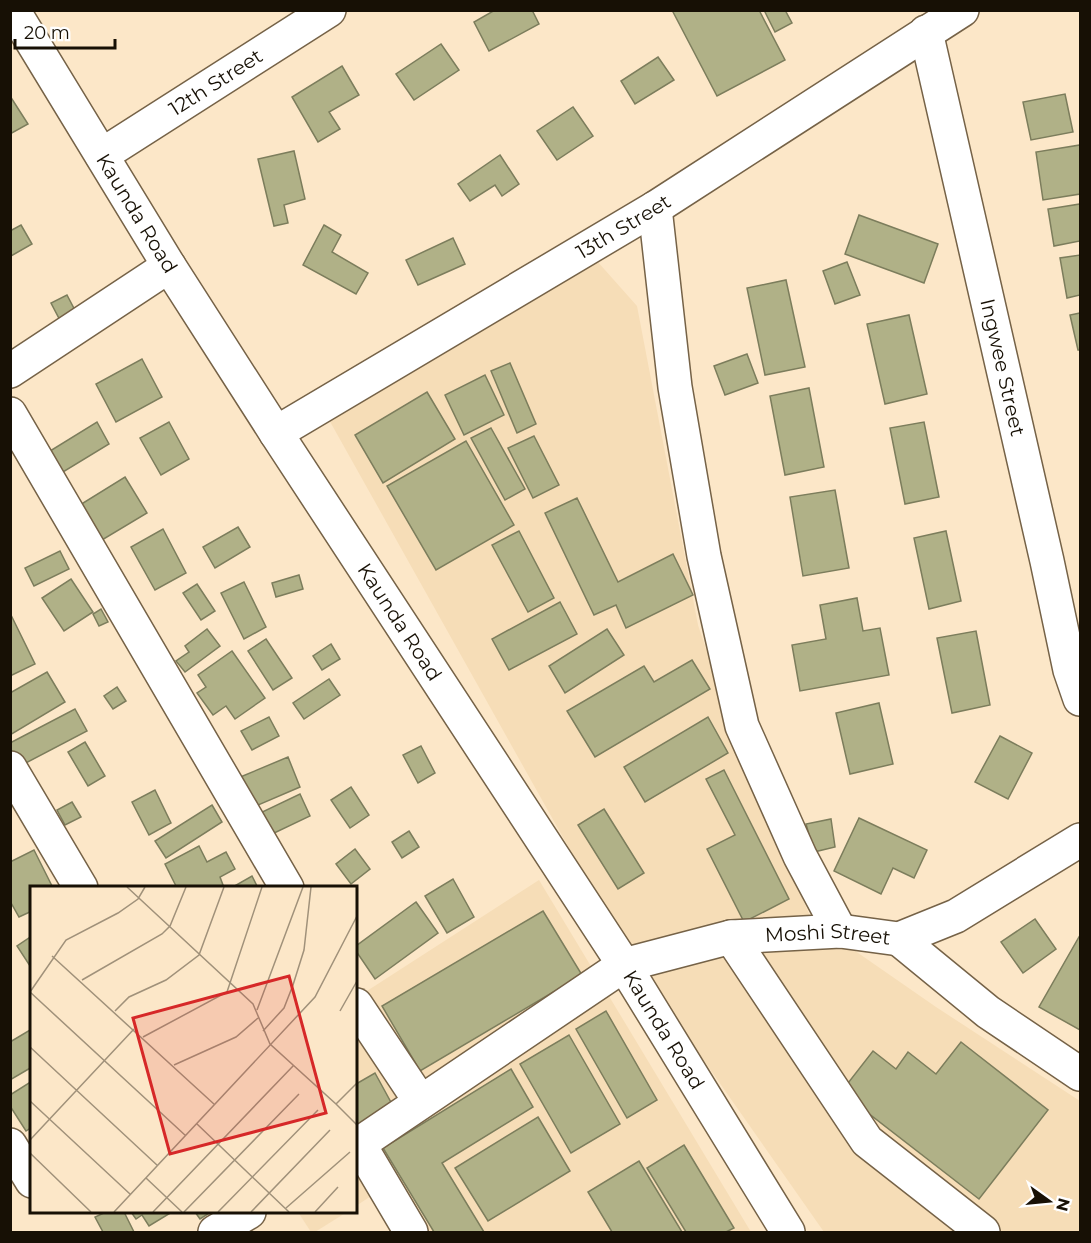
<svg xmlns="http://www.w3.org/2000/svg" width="1091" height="1243" viewBox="0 0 1091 1243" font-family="Montserrat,sans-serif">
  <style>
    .built { fill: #f6ddb7 }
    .building { fill: #b0b187; stroke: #7c7d5c; stroke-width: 1.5 }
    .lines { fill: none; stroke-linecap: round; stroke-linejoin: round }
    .minor-casing { stroke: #756247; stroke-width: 36 }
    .minor { stroke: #fff; stroke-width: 33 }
    .labels { text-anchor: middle; stroke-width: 4.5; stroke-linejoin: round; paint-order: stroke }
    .street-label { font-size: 20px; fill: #171005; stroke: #fff }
    .inset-road { fill: none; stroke: #a0917a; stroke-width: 1.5 }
    .view { fill: #d62828; fill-opacity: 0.15; stroke: #d62828; stroke-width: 3 }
    .inset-edge { fill: none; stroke: #171005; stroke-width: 3 }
  </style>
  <rect width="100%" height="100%" fill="#fce7c8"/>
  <!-- built -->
  <g class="built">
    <path d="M 597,261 L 637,306 L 698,625 L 742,756 L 812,921 L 936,1007 L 1080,1101 L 1080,1232 L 824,1232 L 625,948 L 328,418 Z"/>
    <path d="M 539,880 L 751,1232 L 395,1232 L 371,1196 L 356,1206 L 356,998 Z"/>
    <path d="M 298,1212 L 347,1212 L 315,1232 L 311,1232 Z"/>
  </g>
  <!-- building -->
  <g class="building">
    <path d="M 495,10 L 532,10 L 539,24 L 489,51 L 474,22 Z"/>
    <path d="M 672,10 L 759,10 L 785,60 L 717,96 Z"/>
    <path d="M 764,10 L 785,10 L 792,23 L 775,32 Z"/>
    <path d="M 441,44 L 459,70 L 414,100 L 396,74 Z"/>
    <path d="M 658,57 L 674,80 L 635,104 L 621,81 Z"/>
    <path d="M 342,66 L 359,95 L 329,112 L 340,129 L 318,142 L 292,97 Z"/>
    <path d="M 1065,94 L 1073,132 L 1031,140 L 1023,102 Z"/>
    <path d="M 10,96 L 28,124 L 10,134 Z"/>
    <path d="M 573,107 L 593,136 L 557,160 L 537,131 Z"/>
    <path d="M 1080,145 L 1080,194 L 1043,200 L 1036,152 Z"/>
    <path d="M 294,151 L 305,199 L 284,205 L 288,223 L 274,226 L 258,159 Z"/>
    <path d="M 500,155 L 519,184 L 502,196 L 495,185 L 470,201 L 458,184 Z"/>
    <path d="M 1080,204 L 1080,241 L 1054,246 L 1048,209 Z"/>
    <path d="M 859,215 L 938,244 L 924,283 L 845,254 Z"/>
    <path d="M 21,225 L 32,244 L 11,256 L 10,231 Z"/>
    <path d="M 324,225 L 341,235 L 332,252 L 368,273 L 356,294 L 303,265 Z"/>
    <path d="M 453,238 L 465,264 L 418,285 L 406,260 Z"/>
    <path d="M 1080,255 L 1080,295 L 1067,298 L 1060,258 Z"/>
    <path d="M 847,262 L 860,295 L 835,304 L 823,271 Z"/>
    <path d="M 786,280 L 805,367 L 765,375 L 747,288 Z"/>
    <path d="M 67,295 L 79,318 L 63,326 L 51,303 Z"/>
    <path d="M 1080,313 L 1080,350 L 1078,350 L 1070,315 Z"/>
    <path d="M 909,315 L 927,394 L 885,404 L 867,324 Z"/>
    <path d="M 747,354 L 758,383 L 725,395 L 714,366 Z"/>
    <path d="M 142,359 L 162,397 L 116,422 L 96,384 Z"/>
    <path d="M 510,363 L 536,424 L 517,433 L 491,371 Z"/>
    <path d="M 485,375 L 504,415 L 464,435 L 445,395 Z"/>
    <path d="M 809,388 L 824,467 L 785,475 L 770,396 Z"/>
    <path d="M 427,392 L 455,439 L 383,483 L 355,435 Z"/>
    <path d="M 97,422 L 109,444 L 63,472 L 50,451 Z"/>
    <path d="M 169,422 L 189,459 L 161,475 L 140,438 Z"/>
    <path d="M 924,422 L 939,497 L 905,504 L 890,428 Z"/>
    <path d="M 491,428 L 525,489 L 505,500 L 471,438 Z"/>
    <path d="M 534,436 L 559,485 L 533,498 L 508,448 Z"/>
    <path d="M 466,441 L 514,525 L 436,570 L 387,486 Z"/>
    <path d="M 125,477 L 147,513 L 97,543 L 75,508 Z"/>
    <path d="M 835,490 L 849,568 L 803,576 L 790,497 Z"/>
    <path d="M 577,498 L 618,582 L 673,554 L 693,595 L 626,628 L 616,605 L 594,615 L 545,513 Z"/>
    <path d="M 238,527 L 250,547 L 215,568 L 203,547 Z"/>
    <path d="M 163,529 L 186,573 L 155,590 L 131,547 Z"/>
    <path d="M 519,531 L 554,598 L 528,612 L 492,545 Z"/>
    <path d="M 946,531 L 961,601 L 929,609 L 914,538 Z"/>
    <path d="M 60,551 L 69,569 L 34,586 L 25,568 Z"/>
    <path d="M 299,575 L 303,589 L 276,597 L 272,583 Z"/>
    <path d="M 71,579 L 93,612 L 64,631 L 42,598 Z"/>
    <path d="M 244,582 L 266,627 L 244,639 L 221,593 Z"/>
    <path d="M 197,584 L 215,611 L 201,620 L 183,593 Z"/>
    <path d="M 857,598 L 863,631 L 880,628 L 889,675 L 800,691 L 792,645 L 826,639 L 820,605 Z"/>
    <path d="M 560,602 L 577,634 L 509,670 L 492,639 Z"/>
    <path d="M 101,609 L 108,622 L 99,626 L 93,614 Z"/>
    <path d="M 10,613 L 35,664 L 10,676 Z"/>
    <path d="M 207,629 L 220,646 L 185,672 L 176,661 L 189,652 L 185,646 Z"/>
    <path d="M 607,629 L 624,655 L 565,693 L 549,666 Z"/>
    <path d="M 976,631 L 990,705 L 952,713 L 937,638 Z"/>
    <path d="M 266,639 L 292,678 L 273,690 L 248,651 Z"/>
    <path d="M 331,644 L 340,659 L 322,670 L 313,656 Z"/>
    <path d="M 232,651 L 265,698 L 235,719 L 226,706 L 213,715 L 197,693 L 206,687 L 198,675 Z"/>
    <path d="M 692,660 L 710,689 L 595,757 L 567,711 L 644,666 L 654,682 Z"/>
    <path d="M 47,672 L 65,702 L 10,735 L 10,693 Z"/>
    <path d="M 329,679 L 340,695 L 304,719 L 293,703 Z"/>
    <path d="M 117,687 L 126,701 L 113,709 L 104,696 Z"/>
    <path d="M 879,703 L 893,764 L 850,774 L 836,713 Z"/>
    <path d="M 75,709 L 87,731 L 20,766 L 10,749 L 10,743 Z"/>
    <path d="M 269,717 L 279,736 L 252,750 L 241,731 Z"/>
    <path d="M 708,717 L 728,753 L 645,802 L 624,767 Z"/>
    <path d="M 1000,736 L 1032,753 L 1008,799 L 975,782 Z"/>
    <path d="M 85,742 L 105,776 L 88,786 L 68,752 Z"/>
    <path d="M 421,746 L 435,773 L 418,783 L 403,755 Z"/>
    <path d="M 288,757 L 300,787 L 251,808 L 238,778 Z"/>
    <path d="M 724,770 L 789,899 L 744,922 L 707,849 L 735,835 L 706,779 Z"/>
    <path d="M 351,787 L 369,815 L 350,828 L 331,800 Z"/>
    <path d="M 155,790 L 171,823 L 149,835 L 132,802 Z"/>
    <path d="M 300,794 L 310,816 L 268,836 L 258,814 Z"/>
    <path d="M 72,802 L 81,817 L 65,825 L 57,810 Z"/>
    <path d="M 212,805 L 222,822 L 166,858 L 155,841 Z"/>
    <path d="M 604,809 L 644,873 L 618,889 L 578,825 Z"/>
    <path d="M 859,818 L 927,850 L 914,878 L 893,868 L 881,894 L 834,871 Z"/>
    <path d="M 831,819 L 835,847 L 814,852 L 806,824 Z"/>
    <path d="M 409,831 L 419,847 L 402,858 L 392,842 Z"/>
    <path d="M 199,846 L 207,862 L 226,852 L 235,869 L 220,877 L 223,885 L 218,888 L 177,888 L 165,864 Z"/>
    <path d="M 355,849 L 370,869 L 351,884 L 336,864 Z"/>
    <path d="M 34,850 L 53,888 L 32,888 L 32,911 L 19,917 L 10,901 L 10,862 Z"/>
    <path d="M 252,876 L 258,888 L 231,888 Z"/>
    <path d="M 453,879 L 474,917 L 447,933 L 425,896 Z"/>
    <path d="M 416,902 L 438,933 L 375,979 L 356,951 L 356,946 Z"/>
    <path d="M 543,911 L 582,975 L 420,1071 L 382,1006 Z"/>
    <path d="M 1035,919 L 1056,949 L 1023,973 L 1001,942 Z"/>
    <path d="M 1079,937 L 1080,938 L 1080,1030 L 1039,1007 Z"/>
    <path d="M 29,938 L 32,940 L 32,969 L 17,946 Z"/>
    <path d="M 606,1011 L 657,1100 L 627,1118 L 576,1029 Z"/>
    <path d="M 30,1030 L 32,1067 L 10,1080 L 10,1042 Z"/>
    <path d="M 569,1035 L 620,1124 L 571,1153 L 520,1064 Z"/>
    <path d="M 961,1042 L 1048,1110 L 979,1199 L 841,1092 L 873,1051 L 896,1069 L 908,1052 L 936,1074 Z"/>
    <path d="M 511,1069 L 533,1107 L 442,1163 L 484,1232 L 434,1232 L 383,1148 Z"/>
    <path d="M 375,1073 L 393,1106 L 356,1127 L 356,1084 Z"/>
    <path d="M 32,1081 L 32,1127 L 26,1131 L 10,1106 L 10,1095 Z"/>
    <path d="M 538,1117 L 570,1171 L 488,1221 L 455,1168 Z"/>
    <path d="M 684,1145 L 734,1228 L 726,1232 L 686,1232 L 647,1168 Z"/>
    <path d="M 639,1161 L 682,1232 L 612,1232 L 588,1192 Z"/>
    <path d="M 106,1212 L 124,1212 L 134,1232 L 103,1232 L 95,1217 Z"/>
    <path d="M 131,1212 L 172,1212 L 149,1226 L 142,1215 L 136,1219 Z"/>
    <path d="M 195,1212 L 211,1212 L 200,1219 Z"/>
  </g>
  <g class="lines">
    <defs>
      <g id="minor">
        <path id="s1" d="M 13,10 L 169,266 L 276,433 L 624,965 L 788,1232"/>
        <path id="s2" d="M 926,32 L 1047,561 L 1070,670 L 1080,699"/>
        <path id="s3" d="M 102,155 L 329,10"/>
        <path d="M 655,208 L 675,387 L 704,556 L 742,726 L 800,856 L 840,931"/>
        <path d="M 10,371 L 169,266"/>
        <path d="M 10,414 L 287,888"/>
        <path id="s4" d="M 276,433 L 655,208 L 962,10"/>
        <path d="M 10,768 L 81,888"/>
        <path d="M 731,937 L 867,1141 L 983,1232"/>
        <path d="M 899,939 L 988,1012 L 1080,1074"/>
        <path d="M 356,1005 L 420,1101"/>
        <path d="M 359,1144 L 411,1232"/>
        <path d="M 10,1145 L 32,1181"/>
        <path id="s5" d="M 356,1146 L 624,965 L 731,937 L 840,931 L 899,939 L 956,916 L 1080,840"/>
        <path d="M 215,1232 L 249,1212"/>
      </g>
    </defs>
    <!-- minor casing -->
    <use href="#minor" class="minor-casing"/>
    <!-- minor -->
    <use href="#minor" class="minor"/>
  </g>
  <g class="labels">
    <!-- street labels -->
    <g class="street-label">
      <text dy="7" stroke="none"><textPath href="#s3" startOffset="135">12th Street</textPath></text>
      <text dy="7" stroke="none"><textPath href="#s1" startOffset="238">Kaunda Road</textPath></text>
      <text dy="7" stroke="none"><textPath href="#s4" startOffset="404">13th Street</textPath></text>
      <text dy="7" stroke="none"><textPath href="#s2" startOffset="344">Ingwee Street</textPath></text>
      <text dy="7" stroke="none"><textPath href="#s1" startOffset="724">Kaunda Road</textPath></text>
      <text dy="7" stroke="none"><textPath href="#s5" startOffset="531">Moshi Street</textPath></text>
      <text dy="7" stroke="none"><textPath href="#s1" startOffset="1210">Kaunda Road</textPath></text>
    </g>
  </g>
  <!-- overview -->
  <g transform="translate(30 886)">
    <rect width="327" height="327" fill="#fce7c8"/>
    <path class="inset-road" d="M 97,1 L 223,118 L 240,158 L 306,218 L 327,197M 22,70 L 185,219M 52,94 L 132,48 L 140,40 L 156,1M 0,106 L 156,250M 0,106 L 36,54 L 88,27 L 108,13 L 115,1M 227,124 L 273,1M 85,125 L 99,111 L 136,94 L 169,69 L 194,1M 310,125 L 327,95M 233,145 L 254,122 L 263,99 L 274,64 L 281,1M 113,151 L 197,106 L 232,1M 0,161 L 128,280M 144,179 L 206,151 L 228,132M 0,215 L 100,308M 306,218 L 327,239M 167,238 L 259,326M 0,254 L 104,143M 0,267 L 61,326M 116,292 L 152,326M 256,322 L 320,266M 84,326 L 285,111 L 327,30M 123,326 L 264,179M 154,326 L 269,208M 188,326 L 288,224M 221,326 L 300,244M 285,326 L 308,301"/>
    <path class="view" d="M 259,90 L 296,227 L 140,268 L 103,132 Z"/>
    <rect width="327" height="327" class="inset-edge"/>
  </g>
  <!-- border -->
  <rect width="1091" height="1243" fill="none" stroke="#171005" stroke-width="24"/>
  <!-- north arrow -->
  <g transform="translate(1049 1201) rotate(105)" stroke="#ffffff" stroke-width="4.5" paint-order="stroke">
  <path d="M0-4.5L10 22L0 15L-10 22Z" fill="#171005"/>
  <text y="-9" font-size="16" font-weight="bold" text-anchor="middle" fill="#171005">N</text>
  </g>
  <!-- scale -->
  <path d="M15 39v9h100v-9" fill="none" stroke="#171005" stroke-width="3"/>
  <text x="24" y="39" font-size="18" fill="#171005" stroke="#ffffff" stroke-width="4.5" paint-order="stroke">20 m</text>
</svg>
